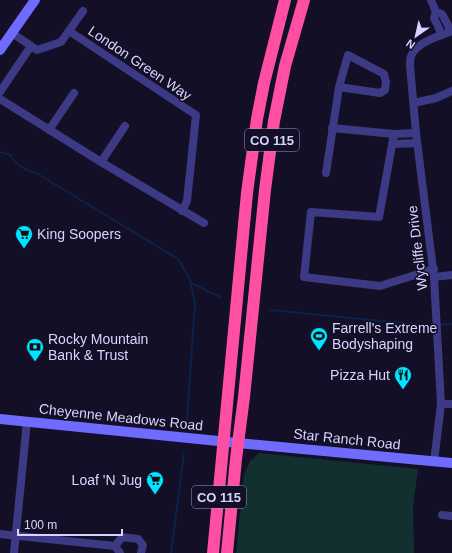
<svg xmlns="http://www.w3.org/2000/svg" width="452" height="553" viewBox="0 0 452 553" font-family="Arial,sans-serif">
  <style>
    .green { fill: #12302f }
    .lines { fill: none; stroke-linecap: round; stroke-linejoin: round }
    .stream { stroke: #0c2248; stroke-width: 2 }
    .street { stroke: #3d3a85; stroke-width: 8 }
    .secondary { stroke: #6f6bff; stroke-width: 10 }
    .highway { stroke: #ff4fa3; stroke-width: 12 }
    .labels { text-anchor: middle; stroke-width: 3; stroke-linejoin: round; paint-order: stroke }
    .shield { fill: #130f26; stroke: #9e99be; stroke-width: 1 }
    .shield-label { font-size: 13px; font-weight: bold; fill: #d9d4ff }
    .street-label { font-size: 14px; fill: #d9d4ff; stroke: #130f26 }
    .poi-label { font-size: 14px; fill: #d9d4ff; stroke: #130f26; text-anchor: start }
  </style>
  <rect width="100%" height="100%" fill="#130f26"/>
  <!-- green -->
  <path class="green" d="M 259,453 L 418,469 L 413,507 L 414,553 L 236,553 L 244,475 L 250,461 Z"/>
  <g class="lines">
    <!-- stream -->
    <g class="stream">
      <path d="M 0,152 L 11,155 C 14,166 28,171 38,174 L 178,259 L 190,280 L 195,303 L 187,421"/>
      <path d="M 191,283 L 220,297"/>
      <path d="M 270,310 L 421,325 L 435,325"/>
      <path d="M 439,325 L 452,324"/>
      <path d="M 171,553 L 184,454"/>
    </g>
    <!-- street -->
    <g class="street">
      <path d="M 431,0 L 436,12 L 442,14 L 451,31"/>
      <path d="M 436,12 L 434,18 L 442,35"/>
      <path d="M 69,31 L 196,115 L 187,201 L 182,211"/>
      <path d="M 12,33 L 37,50 L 61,42 L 83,11"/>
      <path d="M 0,92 L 31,46"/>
      <path d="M 0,99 L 101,162 L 204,223"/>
      <path d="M 414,103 L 436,98 L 452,91"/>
      <path d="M 332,128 L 394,134 L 416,133"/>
      <path d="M 49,130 L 74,93"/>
      <path d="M 394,134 L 379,217 L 311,212 L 304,277 L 380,286 L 434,269"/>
      <path d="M 392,144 L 417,143"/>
      <path d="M 101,162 L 125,126"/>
      <path d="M 326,173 L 339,87 L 348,55 L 384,74 L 386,82 L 385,90 L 380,93 L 339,87"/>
      <path d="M 434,277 L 452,275"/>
      <path d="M 441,404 L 452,404"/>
      <path d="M 434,462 L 441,404 L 434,277 L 416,133 L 410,66 C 410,63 410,59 411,56 C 417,42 439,36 452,31"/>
      <path d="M 442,515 L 452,516"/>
      <path d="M 0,534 L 115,546"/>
      <path d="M 115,546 L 122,537 L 138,539 L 143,545 L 141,553"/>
      <path d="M 115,546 L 120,553"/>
      <path d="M 14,553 L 27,421"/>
    </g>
    <!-- secondary -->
    <g class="secondary">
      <path d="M 0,50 L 35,0"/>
      <path d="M 0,419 L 238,443 L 452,463"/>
    </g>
    <!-- highway -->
    <g class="highway">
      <path d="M 213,553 L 247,193 L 257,119 L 264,83 L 285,0"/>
      <path d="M 227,553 L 236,459 L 244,397 L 265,190 L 274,121 L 285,66 L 304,0"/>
    </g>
  </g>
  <!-- icons -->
  <defs>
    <symbol id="supermarket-pin" viewBox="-11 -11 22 30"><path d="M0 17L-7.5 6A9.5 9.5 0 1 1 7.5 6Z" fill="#00e5ff" stroke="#130f26"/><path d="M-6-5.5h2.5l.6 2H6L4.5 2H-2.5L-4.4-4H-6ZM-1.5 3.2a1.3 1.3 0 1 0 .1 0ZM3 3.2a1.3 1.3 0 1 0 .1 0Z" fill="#111"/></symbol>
    <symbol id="stadium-pin" viewBox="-11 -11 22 30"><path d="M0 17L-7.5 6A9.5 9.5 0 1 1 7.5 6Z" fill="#00e5ff" stroke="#130f26"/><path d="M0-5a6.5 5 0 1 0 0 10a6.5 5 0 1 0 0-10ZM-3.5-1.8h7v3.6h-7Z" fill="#111"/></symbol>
    <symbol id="bank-pin" viewBox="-11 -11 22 30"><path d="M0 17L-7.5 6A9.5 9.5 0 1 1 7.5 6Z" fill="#00e5ff" stroke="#130f26"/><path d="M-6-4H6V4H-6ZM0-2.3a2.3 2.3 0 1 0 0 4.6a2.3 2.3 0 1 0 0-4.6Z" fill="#111"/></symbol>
    <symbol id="restaurant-pin" viewBox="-11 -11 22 30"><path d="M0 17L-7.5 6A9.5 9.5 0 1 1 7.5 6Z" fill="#00e5ff" stroke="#130f26"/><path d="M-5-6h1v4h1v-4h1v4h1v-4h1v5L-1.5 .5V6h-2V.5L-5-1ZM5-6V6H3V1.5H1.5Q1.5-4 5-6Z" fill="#111"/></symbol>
  </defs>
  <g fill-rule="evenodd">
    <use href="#supermarket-pin" x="14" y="224" width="20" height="27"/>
    <use href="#stadium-pin" x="309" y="326" width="20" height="27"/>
    <use href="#bank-pin" x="25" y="337" width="20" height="27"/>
    <use href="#restaurant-pin" x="393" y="365" width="20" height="27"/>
    <use href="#supermarket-pin" x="145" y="470" width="20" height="27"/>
  </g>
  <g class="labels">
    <!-- shield labels -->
    <g class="shield">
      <rect x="245" y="129" width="54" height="22" rx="3"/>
      <rect x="192" y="486" width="54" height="22" rx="3"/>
    </g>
    <g class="shield-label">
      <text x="272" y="145">CO 115</text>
      <text x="219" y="502">CO 115</text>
    </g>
    <!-- street labels -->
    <g class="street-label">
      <text transform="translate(140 63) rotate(34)" y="5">London Green Way</text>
      <text transform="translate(417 248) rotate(-97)" y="5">Wycliffe Drive</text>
      <text transform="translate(121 417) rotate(6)" y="5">Cheyenne Meadows Road</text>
      <text transform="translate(347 439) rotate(6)" y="5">Star Ranch Road</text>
    </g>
    <!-- poi labels -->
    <g class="poi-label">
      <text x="37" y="239">King Soopers</text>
      <text x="332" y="333">Farrell's Extreme<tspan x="332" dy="16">Bodyshaping</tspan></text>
      <text x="48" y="344">Rocky Mountain<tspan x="48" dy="16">Bank &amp; Trust</tspan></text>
      <text x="390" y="380" text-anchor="end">Pizza Hut</text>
      <text x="142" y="485" text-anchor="end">Loaf 'N Jug</text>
    </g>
  </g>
  <!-- north arrow -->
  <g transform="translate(416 36) rotate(214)" stroke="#130f26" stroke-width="3" paint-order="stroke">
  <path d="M0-3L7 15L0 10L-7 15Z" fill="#d9d4ff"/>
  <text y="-6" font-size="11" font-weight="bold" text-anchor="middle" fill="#d9d4ff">N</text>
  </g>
  <!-- scale -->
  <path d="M18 529v6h104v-6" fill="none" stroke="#d9d4ff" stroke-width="2"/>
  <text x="24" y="529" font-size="12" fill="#d9d4ff" stroke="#130f26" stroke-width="3" paint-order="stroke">100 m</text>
</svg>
